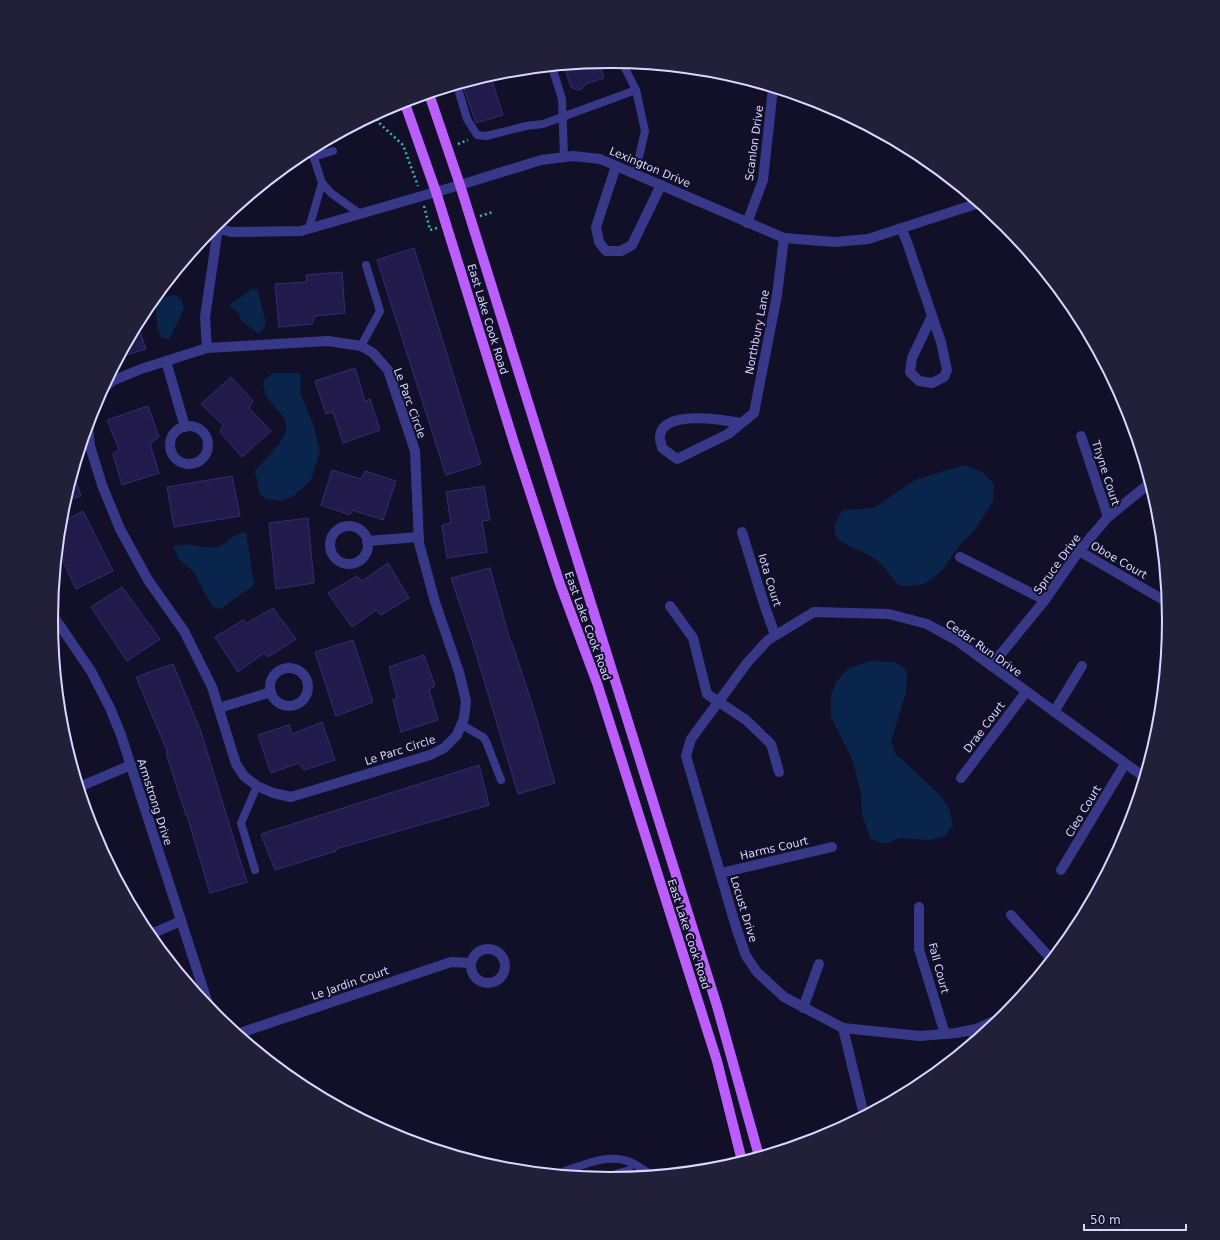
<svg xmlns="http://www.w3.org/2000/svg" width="1220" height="1240" viewBox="0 0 1220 1240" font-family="'DejaVu Sans',sans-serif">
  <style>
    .water { fill: #0a254c }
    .building { fill: #221a4a; stroke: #372b77 }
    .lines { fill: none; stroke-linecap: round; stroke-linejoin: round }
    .path { stroke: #2abfb0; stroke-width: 2.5; stroke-dasharray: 2 3; stroke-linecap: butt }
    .service { stroke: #383889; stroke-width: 8 }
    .minor { stroke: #383889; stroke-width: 10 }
    .tertiary { stroke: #383889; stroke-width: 10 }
    .primary { stroke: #bc5dff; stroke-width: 10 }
    .labels { text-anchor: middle; stroke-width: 4; stroke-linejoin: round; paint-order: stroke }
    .street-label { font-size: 11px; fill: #d9d6ff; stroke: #120f28 }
    .rim { fill: none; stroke: #d9d6ff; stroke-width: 2 }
  </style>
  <rect width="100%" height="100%" fill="#120f28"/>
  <!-- water -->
  <g class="water">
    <path d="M 252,289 L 258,290 L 266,325 L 259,334 L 245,324 L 240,319 L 239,313 L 229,305 Z"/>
    <path d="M 174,295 L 181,298 L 184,309 L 169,339 L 161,338 C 156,321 149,298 174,295 Z"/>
    <path d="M 273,373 L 300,373 L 301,395 L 313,424 L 320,451 L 311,480 L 294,496 L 280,501 L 266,499 L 259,493 L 255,471 L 280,443 L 287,430 L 284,418 L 265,395 L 263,381 Z"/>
    <path d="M 964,465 L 982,472 L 994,484 L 993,501 L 985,514 L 974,531 L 958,547 L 944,568 L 932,579 L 921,585 L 900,586 C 891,577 883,563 872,557 C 851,544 819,543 843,510 L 874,508 L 915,480 Z"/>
    <path d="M 246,532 L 254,585 L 220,609 L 212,606 L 193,571 L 179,559 L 173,547 C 189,540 201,550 216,547 C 228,545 231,534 246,532 Z"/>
    <path d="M 871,661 L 896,662 L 907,671 L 906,692 L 891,741 L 895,753 L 941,796 L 949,809 L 953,825 L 945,836 L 929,840 L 899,838 L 886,844 L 871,839 L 862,815 L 861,794 L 853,761 L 831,717 L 831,696 L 836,682 L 849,668 Z"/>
  </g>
  <!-- building -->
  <g class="building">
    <path d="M 599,62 L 604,78 L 586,84 L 582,89 L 577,90 L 571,87 L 564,66 Z"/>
    <path d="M 490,75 L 503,115 L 476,123 L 462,83 Z"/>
    <path d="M 414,248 L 481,464 L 446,475 L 377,260 Z"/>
    <path d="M 342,272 L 345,313 L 315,316 L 312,324 L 279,327 L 275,284 L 307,282 L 306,275 Z"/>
    <path d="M 137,324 L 146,349 L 120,357 Z"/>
    <path d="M 355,368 L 365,401 L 370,399 L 380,430 L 343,443 L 333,412 L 326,414 L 315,381 Z"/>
    <path d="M 231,377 L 253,401 L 249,408 L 271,431 L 242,457 L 220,432 L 223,425 L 201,404 Z"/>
    <path d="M 148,406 L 159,437 L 150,444 L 159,473 L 122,485 L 113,454 L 119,449 L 107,420 Z"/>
    <path d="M 332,470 L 361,479 L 365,471 L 396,481 L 383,520 L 352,510 L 350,515 L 321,505 Z"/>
    <path d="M 73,473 L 81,496 L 65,501 L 68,491 Z"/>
    <path d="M 232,476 L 240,516 L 174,527 L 167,487 Z"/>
    <path d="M 484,486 L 490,520 L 482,521 L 487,552 L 447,558 L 442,525 L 451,523 L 446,492 Z"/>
    <path d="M 83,511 L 113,571 L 76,589 L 58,551 L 61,523 Z"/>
    <path d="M 308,518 L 314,583 L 276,589 L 269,523 Z"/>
    <path d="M 388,563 L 409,598 L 381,615 L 376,610 L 352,627 L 328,593 L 357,576 L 362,581 Z"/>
    <path d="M 490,568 L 511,644 L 512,643 L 535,713 L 555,783 L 518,794 L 472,640 L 451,578 Z"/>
    <path d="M 122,587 L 160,639 L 127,661 L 91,607 Z"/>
    <path d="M 273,608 L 296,639 L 268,657 L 264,653 L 238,672 L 215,637 L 243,620 L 247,623 Z"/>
    <path d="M 353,640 L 373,702 L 336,716 L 315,652 Z"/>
    <path d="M 424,655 L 435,686 L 429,689 L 438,720 L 401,732 L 393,700 L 397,698 L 389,667 Z"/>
    <path d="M 173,664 L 201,732 L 247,882 L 210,893 L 187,815 L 186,815 L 166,753 L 168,753 L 136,677 Z"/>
    <path d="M 322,722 L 335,760 L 304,770 L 299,763 L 271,773 L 258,735 L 289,725 L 292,734 Z"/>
    <path d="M 479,765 L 489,805 L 336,849 L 336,851 L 275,870 L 261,834 Z"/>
  </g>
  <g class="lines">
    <!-- path -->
    <g class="path">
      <path d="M 376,114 L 378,122 L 403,145 L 418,186"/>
      <path d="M 458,144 L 468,140"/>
      <path d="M 424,206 L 430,230 L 437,228"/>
      <path d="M 480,216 L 493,212"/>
    </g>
    <!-- service -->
    <g class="service">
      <path d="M 622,62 L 636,90 L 645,131 L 635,174"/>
      <path d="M 552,67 L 562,99 L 564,157"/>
      <path d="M 457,85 L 467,119 L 477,135 L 486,136 L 526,126 L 543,124 L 636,90"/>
      <path d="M 311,149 L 322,183 L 331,193 L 360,214"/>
      <path d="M 313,157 L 333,151"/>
      <path d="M 309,228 L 322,183"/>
      <path d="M 361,346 L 380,311 L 366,265"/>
      <path d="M 462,725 L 483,737 L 486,741 L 501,780"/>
      <path d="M 255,870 L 241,823 L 257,786"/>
      <path d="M 557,1174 C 579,1167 607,1152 630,1162 C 637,1165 645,1171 652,1175"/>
      <path d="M 603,1178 L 629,1170"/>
    </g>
    <!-- minor -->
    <g class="minor">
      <path d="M 616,166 L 596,227 L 599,242 L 606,251 L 621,251 L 632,245 L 661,185"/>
      <path d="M 460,185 L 541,160 L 573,156 L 600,159 L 784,238 L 835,242 L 868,239 L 979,203"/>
      <path d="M 747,223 L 763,180 L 773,88"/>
      <path d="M 901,228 L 907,242 L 941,342 L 947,370 L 944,377 L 932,383 L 919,381 L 910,372 L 912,358 L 932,316"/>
      <path d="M 207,348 L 205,317 L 218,228"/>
      <path d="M 166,361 L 185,427"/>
      <path d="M 741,423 C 725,420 663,409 660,436 C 659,439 662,445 662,448 L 677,459 L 728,434 L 754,413 L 777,295 L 784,238"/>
      <path d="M 88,426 L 90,446 L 102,485 L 120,529 L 148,580 L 184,631 L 212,687 L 236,764 L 244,776 L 257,786 L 273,793 L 291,797 L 430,755 L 444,748 L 457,735 L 464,718 L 466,701 L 459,672 L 435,602 L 419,543 L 415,451 L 388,370 L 373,353 L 361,346 L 328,341 L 207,348 L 141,369 L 112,381 L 102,390"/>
      <circle cx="189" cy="445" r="19"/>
      <path d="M 1081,436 L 1108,517"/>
      <circle cx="349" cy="545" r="19"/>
      <path d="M 742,532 L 764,604 L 775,635"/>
      <path d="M 367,541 L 419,537"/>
      <path d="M 1079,551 L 1167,602"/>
      <path d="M 960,557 L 1045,600"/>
      <path d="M 670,606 L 693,638 L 707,694 L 746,720 L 771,744 L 779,772"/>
      <path d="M 991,666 L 1045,600 L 1079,551 L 1108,517 L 1150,483"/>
      <circle cx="289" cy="687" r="19"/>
      <path d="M 219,708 L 271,692"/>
      <path d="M 1054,712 L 1082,666"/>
      <path d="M 961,778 L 1026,692"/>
      <path d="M 79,787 L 131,765"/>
      <path d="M 1061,870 L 1125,764"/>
      <path d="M 721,873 L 832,847"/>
      <path d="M 919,907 L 919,949 L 945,1034"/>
      <path d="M 1011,915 L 1051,959"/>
      <path d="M 149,935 L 181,921"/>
      <circle cx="488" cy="966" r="17"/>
      <path d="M 803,1008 L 819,964"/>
      <path d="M 1003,1017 L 976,1029 L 956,1033 L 920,1036 L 843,1028 L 784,997 L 757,972 L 746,956 L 736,927 L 686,756 L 691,739 L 747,663 L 768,640 L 814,612 L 889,614 L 927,624 L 956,640 L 1144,777"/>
      <path d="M 843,1028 L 864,1115"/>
      <path d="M 972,1030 L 975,1040"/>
      <path d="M 237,1034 L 451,962 L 471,963"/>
    </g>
    <!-- tertiary -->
    <g class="tertiary">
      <path d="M 213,227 L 231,232 L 301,231 L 460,185"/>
      <path d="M 52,614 L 91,671 L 110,708 L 121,735 L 210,1010"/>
    </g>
    <!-- primary -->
    <g class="primary">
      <path d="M 429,94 L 460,185 L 717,1006 L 759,1156"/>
      <path d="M 404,101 L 436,192 L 514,443 L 560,584 L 597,683 L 717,1061 L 742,1161"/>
    </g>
  </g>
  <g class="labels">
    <!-- street labels -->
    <g class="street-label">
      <text transform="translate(754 143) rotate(-82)" y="4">Scanlon Drive</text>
      <text transform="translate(650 167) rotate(23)" y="4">Lexington Drive</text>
      <text transform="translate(488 319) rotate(73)" y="4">East Lake Cook Road</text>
      <text transform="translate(757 332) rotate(-79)" y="4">Northbury Lane</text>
      <text transform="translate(410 403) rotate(70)" y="4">Le Parc Circle</text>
      <text transform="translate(1106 473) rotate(72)" y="4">Thyne Court</text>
      <text transform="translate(1119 560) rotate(30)" y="4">Oboe Court</text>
      <text transform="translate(1057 564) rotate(-54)" y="4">Spruce Drive</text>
      <text transform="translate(770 580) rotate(73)" y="4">Iota Court</text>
      <text transform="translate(588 626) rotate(70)" y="4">East Lake Cook Road</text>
      <text transform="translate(984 648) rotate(35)" y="4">Cedar Run Drive</text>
      <text transform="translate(984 727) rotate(-53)" y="4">Drae Court</text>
      <text transform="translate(400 750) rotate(-18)" y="4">Le Parc Circle</text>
      <text transform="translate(155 802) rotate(72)" y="4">Armstrong Drive</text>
      <text transform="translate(1083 811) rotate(-59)" y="4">Cleo Court</text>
      <text transform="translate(774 848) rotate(-13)" y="4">Harms Court</text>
      <text transform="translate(744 909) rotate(73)" y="4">Locust Drive</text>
      <text transform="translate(689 934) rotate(72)" y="4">East Lake Cook Road</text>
      <text transform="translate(939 968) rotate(75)" y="4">Fall Court</text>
      <text transform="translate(350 983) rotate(-19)" y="4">Le Jardin Court</text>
    </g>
  </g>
  <!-- crop -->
  <path d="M0 0H1220V1240H0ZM58 620a552 552 0 1 1 1104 0a552 552 0 1 1-1104 0Z" fill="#221f39" fill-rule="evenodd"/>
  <path class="rim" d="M58 620a552 552 0 1 1 1104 0a552 552 0 1 1-1104 0Z"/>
  <!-- scale -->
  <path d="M1084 1224v6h102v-6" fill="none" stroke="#d9d6ff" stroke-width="2"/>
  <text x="1090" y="1224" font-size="12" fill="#d9d6ff" stroke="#120f28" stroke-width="3" paint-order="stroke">50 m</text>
</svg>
